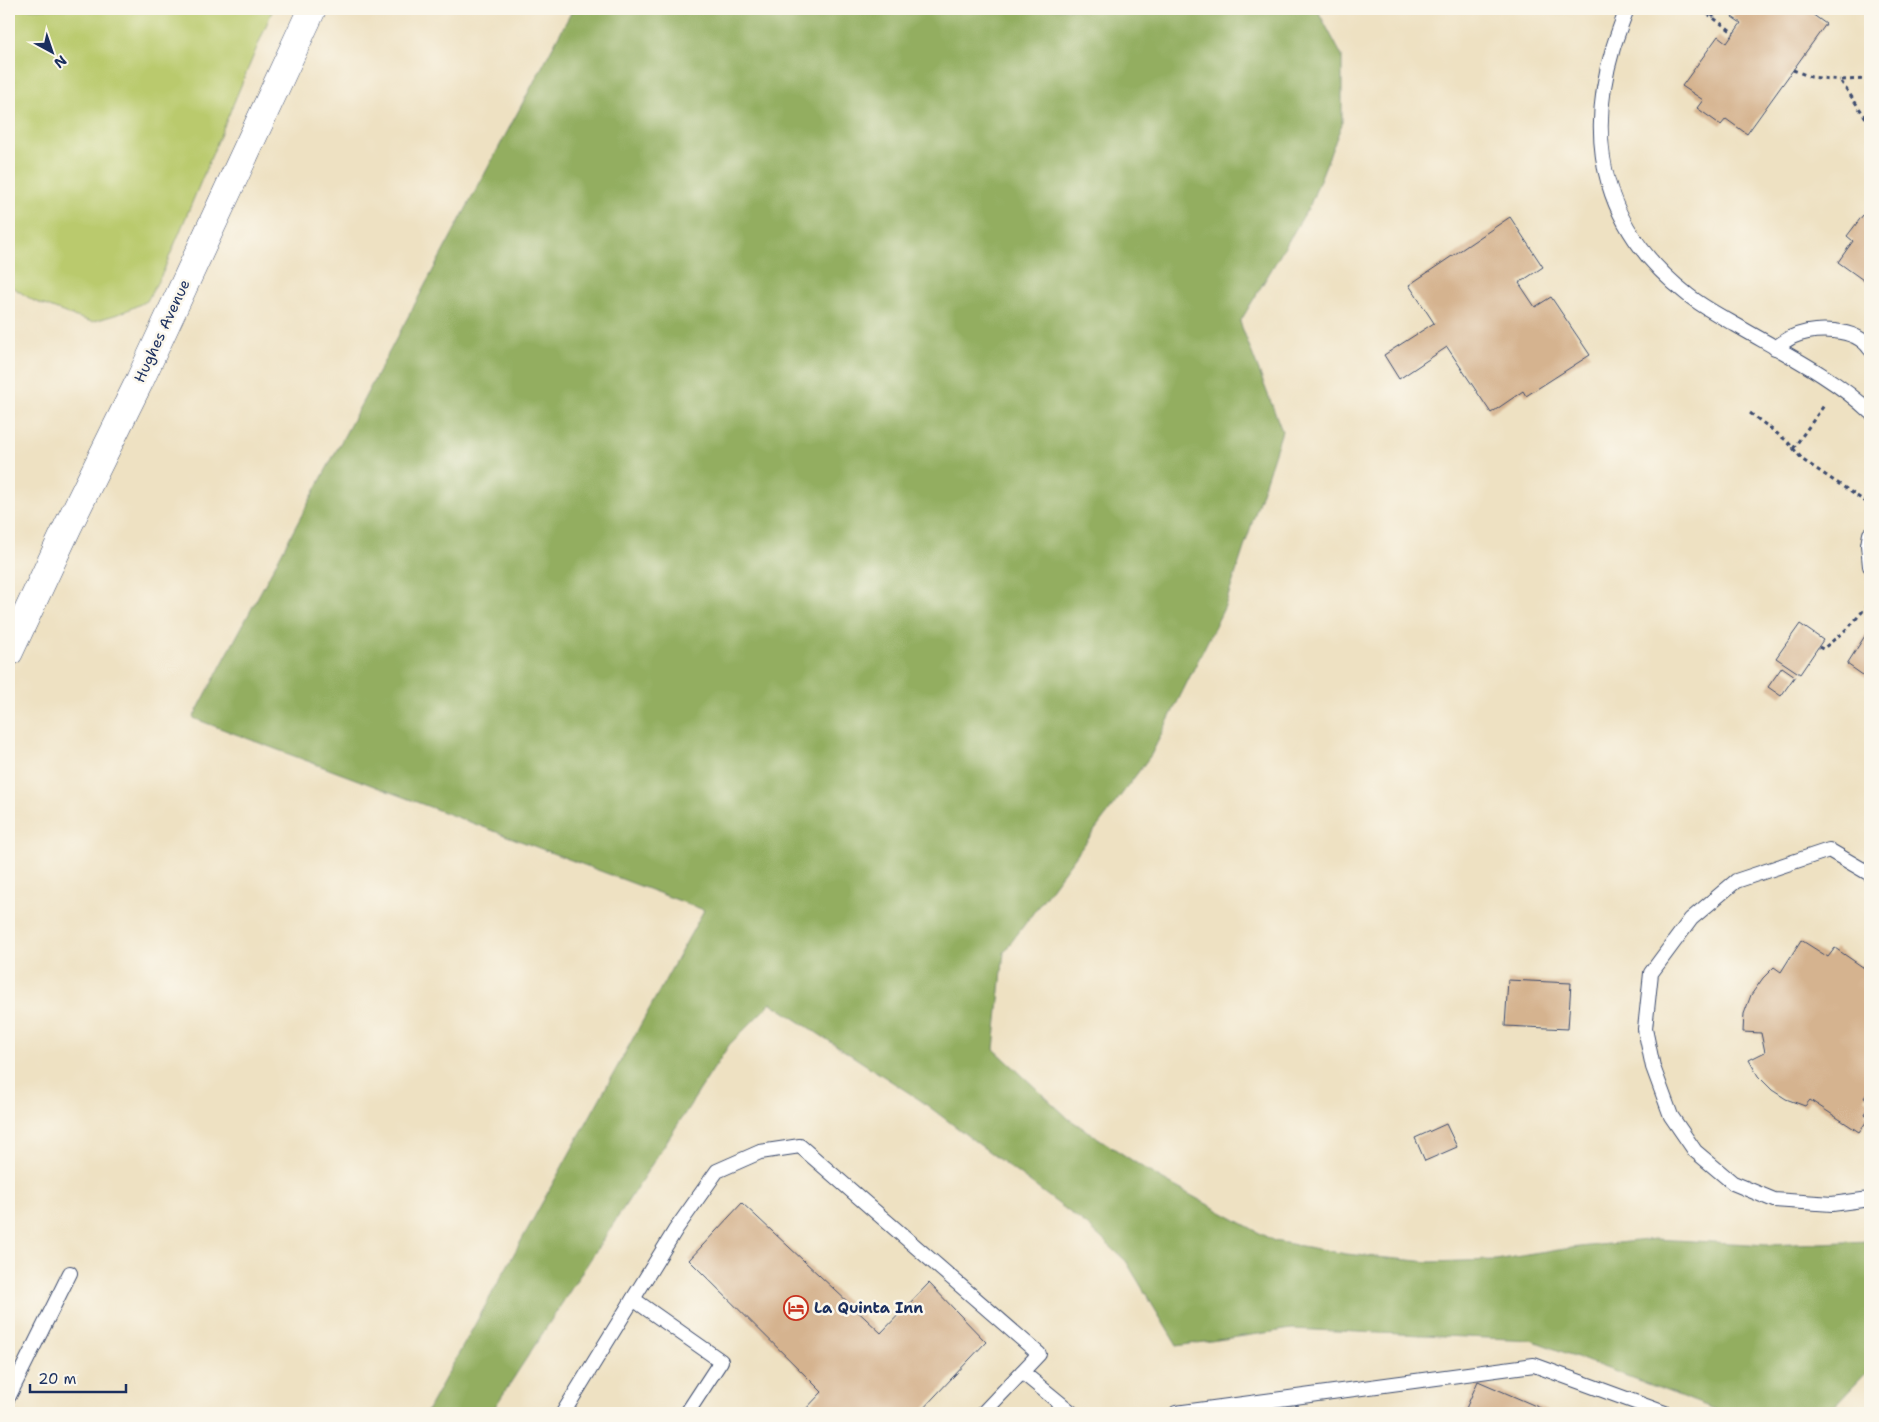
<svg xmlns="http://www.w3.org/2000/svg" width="1879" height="1422" viewBox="0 0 1879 1422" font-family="'Shantell Sans',sans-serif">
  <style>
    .green { fill: #baca6d; stroke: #6a7c66 }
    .forest { fill: #93ae60; stroke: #576e5f }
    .building { fill: #d5b38f }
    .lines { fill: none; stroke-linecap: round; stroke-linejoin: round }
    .lane-casing { stroke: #3b4a6d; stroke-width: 16 }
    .street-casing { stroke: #3b4a6d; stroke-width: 29 }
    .path { stroke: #3b4a6d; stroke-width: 3; stroke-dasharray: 4 4; stroke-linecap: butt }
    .lane { stroke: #fff; stroke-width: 14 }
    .street { stroke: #fff; stroke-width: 28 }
    .labels { text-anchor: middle; stroke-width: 5; stroke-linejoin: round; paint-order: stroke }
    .street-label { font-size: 15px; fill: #1b2f5e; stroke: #fbf7ec }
    .poi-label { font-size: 15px; font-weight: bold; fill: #1b2f5e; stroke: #fbf7ec; text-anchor: start }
  </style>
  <rect width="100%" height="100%" fill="#fbf7ec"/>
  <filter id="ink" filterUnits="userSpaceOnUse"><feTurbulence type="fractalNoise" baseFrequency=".02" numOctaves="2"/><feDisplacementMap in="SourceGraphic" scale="10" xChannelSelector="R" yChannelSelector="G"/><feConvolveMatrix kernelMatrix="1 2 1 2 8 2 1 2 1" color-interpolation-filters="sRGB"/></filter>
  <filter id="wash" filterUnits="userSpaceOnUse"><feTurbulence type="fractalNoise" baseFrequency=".0096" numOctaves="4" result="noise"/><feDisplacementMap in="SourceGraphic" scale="20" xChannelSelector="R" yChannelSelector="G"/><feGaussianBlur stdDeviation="1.12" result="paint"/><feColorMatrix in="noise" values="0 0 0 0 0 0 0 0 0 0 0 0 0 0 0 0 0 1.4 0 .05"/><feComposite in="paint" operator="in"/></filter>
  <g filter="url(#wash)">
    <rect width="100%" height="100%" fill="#eee1c2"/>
    <!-- green -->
    <path class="green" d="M 9,9 L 273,9 L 163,272 L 147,301 L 121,313 L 92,322 L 73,316 L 34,301 L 9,285 Z"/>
    <!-- forest -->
    <path class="forest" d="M 573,9 L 1317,9 L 1342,56 L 1342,124 L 1310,205 L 1240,322 L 1282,431 L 1225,606 L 1151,755 L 1004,952 L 994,1049 L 1069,1119 L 1156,1176 L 1274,1241 L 1346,1254 L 1429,1262 L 1496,1260 L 1571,1248 L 1655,1239 L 1768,1245 L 1870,1241 L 1870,1369 L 1828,1413 L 1725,1413 L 1531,1340 L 1292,1329 L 1177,1346 L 1126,1261 L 1088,1226 L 920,1100 L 771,1003 L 729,1045 L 491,1413 L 426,1413 L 704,910 L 193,718 Z"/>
    <g id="blocks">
      <!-- building -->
      <g class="building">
        <path d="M 1738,9 L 1805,9 L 1826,24 L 1747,134 L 1726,119 L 1721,125 L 1697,108 L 1703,100 L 1682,86 L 1718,36 L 1727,43 L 1741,23 L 1732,17 Z"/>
        <path d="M 1863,215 L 1869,219 L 1870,216 L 1870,285 L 1838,262 L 1853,241 L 1847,236 Z"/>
        <path d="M 1510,217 L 1543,267 L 1519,283 L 1535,307 L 1551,297 L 1590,355 L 1526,396 L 1523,391 L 1491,413 L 1447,347 L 1399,379 L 1384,355 L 1434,323 L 1409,285 Z"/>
        <path d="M 1800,624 L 1823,640 L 1800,674 L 1776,658 Z"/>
        <path d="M 1870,628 L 1870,680 L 1847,664 Z"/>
        <path d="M 1782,667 L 1795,676 L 1781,696 L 1768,687 Z"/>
        <path d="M 1801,940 L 1828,957 L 1835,948 L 1870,972 L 1870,1089 L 1864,1098 L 1870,1101 L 1870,1106 L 1865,1114 L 1869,1118 L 1859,1132 L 1810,1100 L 1805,1106 L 1786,1099 L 1772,1090 L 1758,1076 L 1749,1060 L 1765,1052 L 1761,1033 L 1743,1032 L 1744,1014 L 1751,995 L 1763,978 L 1774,967 L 1781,972 Z"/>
        <path d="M 1508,980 L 1571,983 L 1568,1029 L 1505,1026 Z"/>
        <path d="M 1446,1124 L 1457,1147 L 1425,1161 L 1415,1138 Z"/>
        <path d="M 742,1203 L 881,1333 L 929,1283 L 986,1342 L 919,1413 L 802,1413 L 822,1392 L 689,1260 Z"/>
        <path d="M 1478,1381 L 1552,1413 L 1464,1413 Z"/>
      </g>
    </g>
  </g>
  <g filter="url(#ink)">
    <use href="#blocks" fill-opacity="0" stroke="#3b4a6d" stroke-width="1"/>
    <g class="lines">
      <defs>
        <g id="lane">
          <path d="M 1627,9 C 1622,22 1617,35 1613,48 C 1584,146 1606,231 1688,295 C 1703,307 1720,316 1736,325 C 1780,351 1834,377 1870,412"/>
          <path d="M 1775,348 C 1781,344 1786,340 1792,337 C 1814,327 1856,327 1870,349"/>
          <path d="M 1870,534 L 1868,545 L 1870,566"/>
          <path d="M 1870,874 L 1829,850 L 1736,881 L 1691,919 L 1651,973 L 1645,1029 L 1653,1067 L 1671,1116 L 1695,1151 L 1733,1183 L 1774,1200 L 1832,1204 L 1870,1199"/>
          <path d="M 633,1299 L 721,1361 L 687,1413"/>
          <path d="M 1022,1372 L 1072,1413"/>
          <path d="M 9,1396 L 70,1273"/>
          <path d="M 563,1413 L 676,1229 L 717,1171 L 760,1152 L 800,1146 L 1039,1354 L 983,1413"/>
          <path d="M 1176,1413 L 1534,1365 L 1665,1413"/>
        </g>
        <path id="street" d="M 9,652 L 68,526 L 140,380 L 312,9"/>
      </defs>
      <!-- lane casing -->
      <use href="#lane" class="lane-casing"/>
      <!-- street casing -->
      <use href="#street" class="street-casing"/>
      <!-- path -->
      <g class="path">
        <path d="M 1701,9 L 1734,33"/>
        <path d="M 1712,17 L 1719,9"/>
        <path d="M 1793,70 L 1811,77 L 1840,80"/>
        <path d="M 1870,79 L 1840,80 L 1870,124"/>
        <path d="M 1750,413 L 1787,441 L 1803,460 L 1869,504"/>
        <path d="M 1793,449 L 1825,404"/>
        <path d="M 1819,647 L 1823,649 L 1849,627 L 1870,603"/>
      </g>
      <!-- lane -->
      <use href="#lane" class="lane"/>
      <!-- street -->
      <use href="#street" class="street"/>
    </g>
  </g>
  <!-- icons -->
  <defs>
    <symbol id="hotel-ring" viewBox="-11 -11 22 22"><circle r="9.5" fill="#fbf7ec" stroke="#c8321e" stroke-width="1.5"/><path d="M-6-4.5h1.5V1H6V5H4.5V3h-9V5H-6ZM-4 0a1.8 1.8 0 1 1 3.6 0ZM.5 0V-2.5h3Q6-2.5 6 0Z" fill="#c8321e"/></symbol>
  </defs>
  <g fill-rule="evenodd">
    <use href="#hotel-ring" x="782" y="1294" width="28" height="28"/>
  </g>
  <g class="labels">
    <!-- street labels -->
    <g class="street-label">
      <text transform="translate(162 331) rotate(-65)" y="5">Hughes Avenue</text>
    </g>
    <!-- poi labels -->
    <g class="poi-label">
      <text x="814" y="1313">La Quinta Inn</text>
    </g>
  </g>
  <!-- margin -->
  <rect width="1879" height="1422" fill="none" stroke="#fbf7ec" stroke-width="30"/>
  <!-- north arrow -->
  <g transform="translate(52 52) rotate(140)" stroke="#fbf7ec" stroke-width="4" paint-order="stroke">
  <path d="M0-4L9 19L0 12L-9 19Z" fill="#1b2f5e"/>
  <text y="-8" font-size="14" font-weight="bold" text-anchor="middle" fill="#1b2f5e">N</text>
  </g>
  <!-- scale -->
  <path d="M30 1384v8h96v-8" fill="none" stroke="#1b2f5e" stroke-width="2.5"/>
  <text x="38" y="1384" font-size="15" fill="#1b2f5e" stroke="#fbf7ec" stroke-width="4" paint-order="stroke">20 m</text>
</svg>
